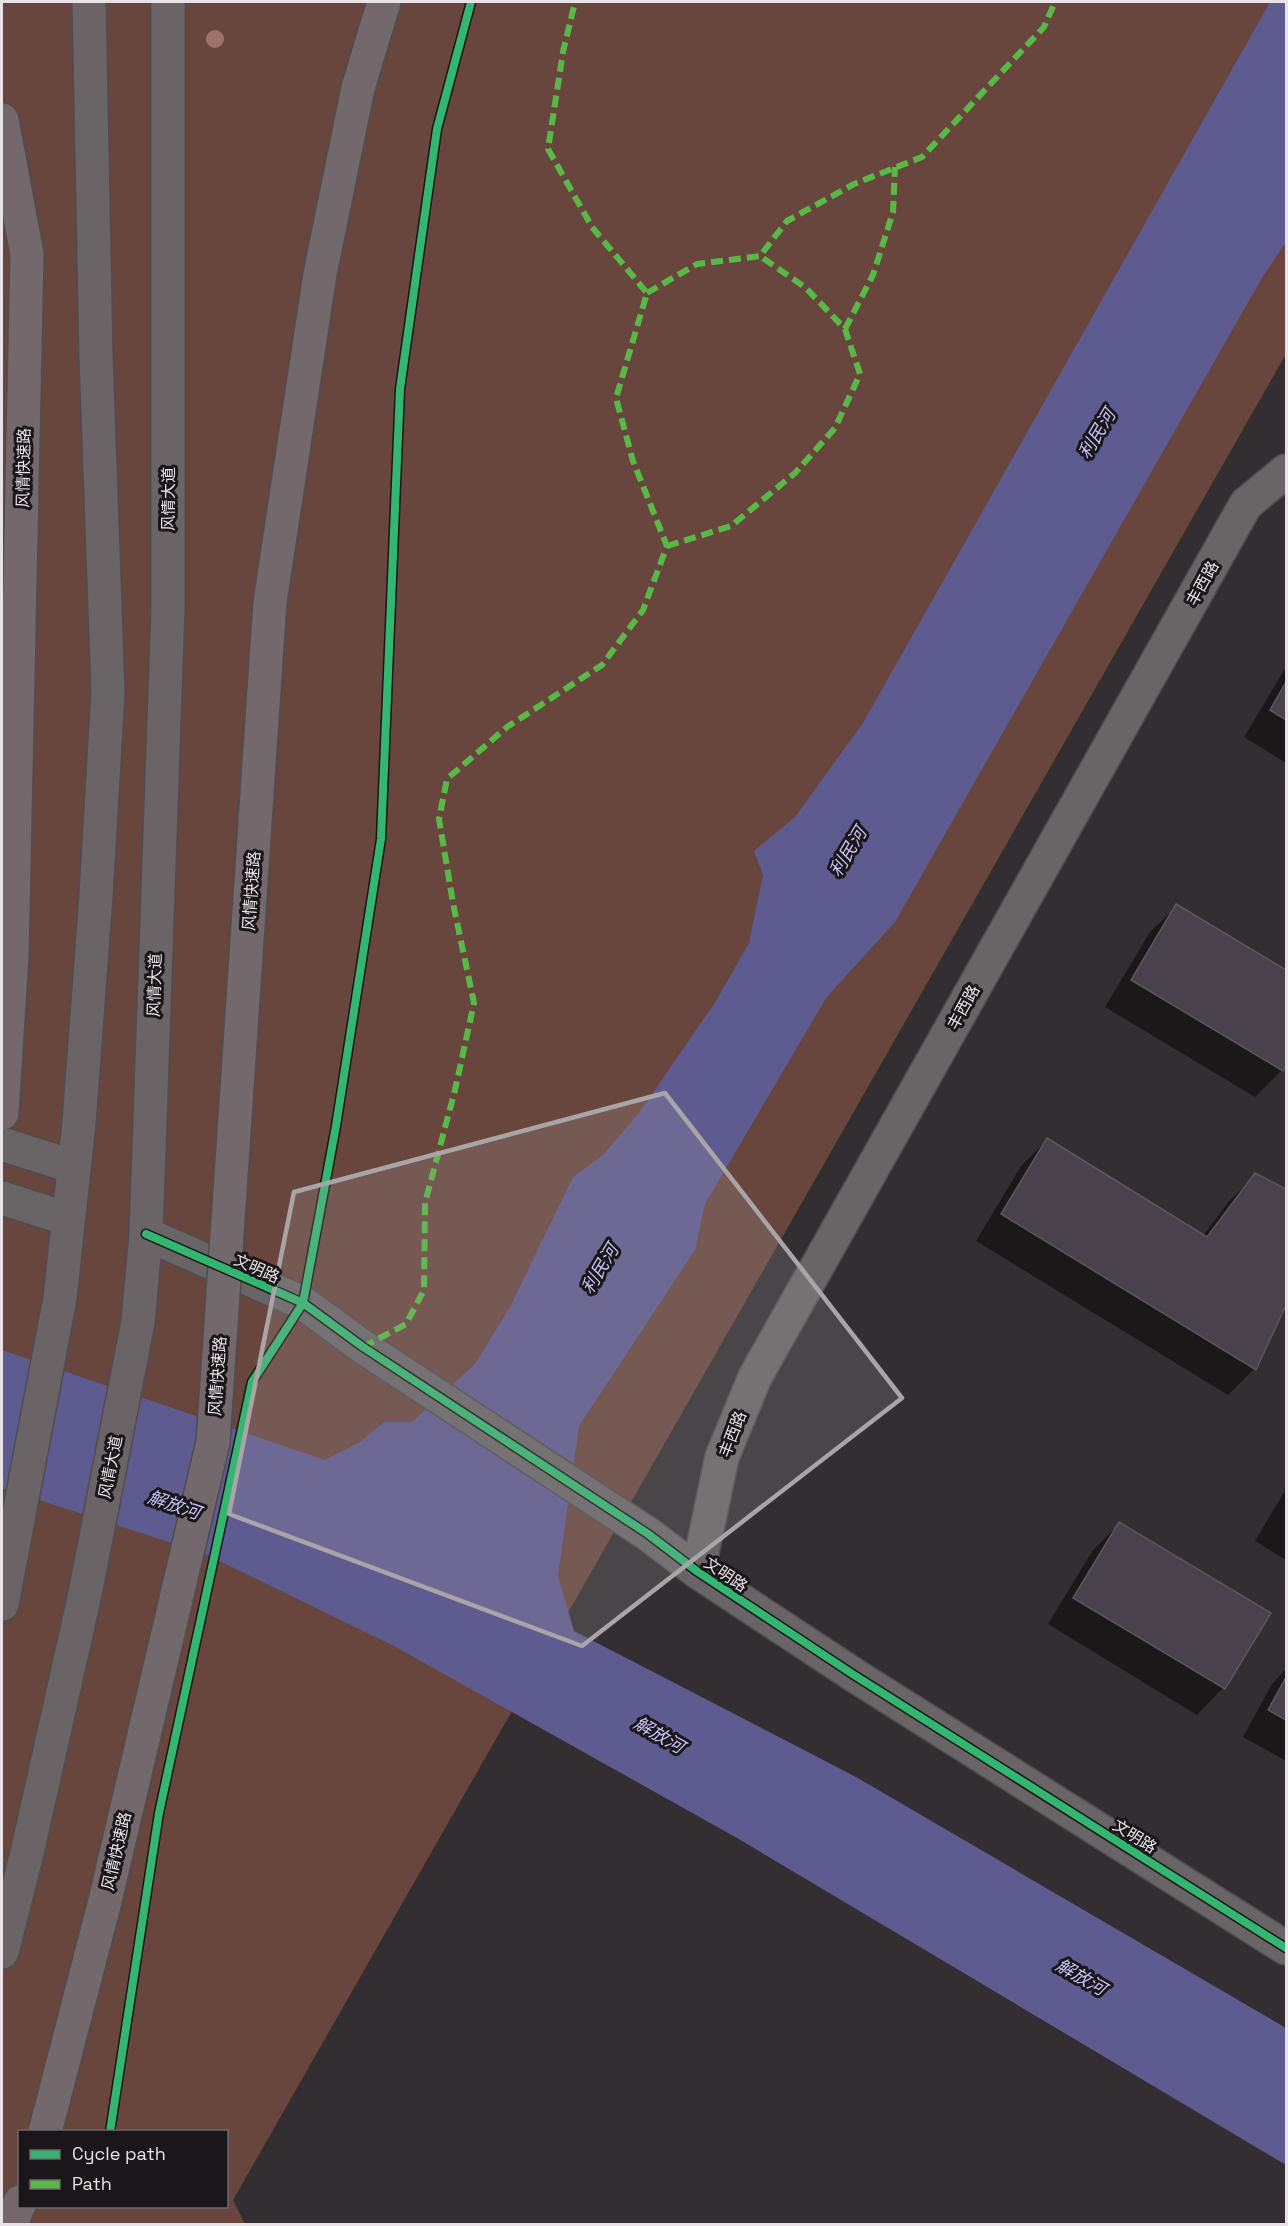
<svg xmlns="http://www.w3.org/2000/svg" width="1288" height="2226" viewBox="0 0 1288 2226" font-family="'Space Grotesk','Noto Sans SC',sans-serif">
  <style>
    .green { fill: #68463e; fill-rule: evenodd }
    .water { fill: #5e5b90 }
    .shadow { fill: #0007 }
    .building { fill: #49414b; stroke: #5b585b; stroke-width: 1.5 }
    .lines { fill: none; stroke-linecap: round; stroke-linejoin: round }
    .street-casing { stroke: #504c4f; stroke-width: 36 }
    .secondary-casing { stroke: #504c4f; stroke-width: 36 }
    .primary-casing { stroke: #504c4f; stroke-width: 36 }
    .highway-casing { stroke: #504c4f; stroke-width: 36 }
    .street { stroke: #696567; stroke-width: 33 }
    .secondary { stroke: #696567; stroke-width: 33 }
    .primary { stroke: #6b6467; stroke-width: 33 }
    .highway { stroke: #73686b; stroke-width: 33 }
    .highway-bridge-casing { stroke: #504c4f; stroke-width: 36; stroke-linecap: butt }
    .highway-bridge { stroke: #73686b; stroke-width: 33 }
    .quiet { stroke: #58b947; stroke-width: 6; stroke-dasharray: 12 6; stroke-linecap: butt }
    .cycleway-casing { stroke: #1a1619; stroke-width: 11 }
    .cycleway { stroke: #33b770; stroke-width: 8 }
    .tree { fill: #a07369 }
    .marked { fill: #a9a4a7; fill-opacity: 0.2; stroke: #a9a4a7; stroke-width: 4.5; stroke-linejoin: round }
    .labels { text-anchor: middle; stroke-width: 6; stroke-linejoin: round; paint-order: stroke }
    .street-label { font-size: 16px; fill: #e9e3e7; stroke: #1a1619 }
    .water-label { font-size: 18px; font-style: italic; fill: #c5c3f8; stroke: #1a1619 }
  </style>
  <rect width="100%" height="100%" fill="#332e31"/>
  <!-- green -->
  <path class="green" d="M 2,2 L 1286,2 L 1286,354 L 233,2200 L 245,2224 L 2,2224 ZM 20,2132 L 226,2132 L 226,2206 L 20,2206 Z"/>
  <!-- water -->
  <path class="water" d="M 1270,2 L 1286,2 L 1286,242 L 1263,276 L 895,922 L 826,998 L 705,1204 L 695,1250 L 579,1426 L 558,1576 L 574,1631 L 856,1777 L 1286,2028 L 1286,2165 L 737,1838 L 394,1646 L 203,1553 L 2,1488 L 2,1350 L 325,1460 L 360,1442 L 384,1422 L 412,1422 L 475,1364 L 510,1307 L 573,1177 L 602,1156 L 639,1113 L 716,1001 L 749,943 L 763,875 L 754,851 L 795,817 L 863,723 Z"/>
  <!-- shadow -->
  <g class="shadow">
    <path d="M 1286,667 L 1286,763 L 1244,737 Z"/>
    <path d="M 1177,906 L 1286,972 L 1286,1062 L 1282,1070 L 1255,1097 L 1105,1007 L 1150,932 Z"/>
    <path d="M 1047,1140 L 1203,1236 L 1229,1201 L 1256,1175 L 1286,1190 L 1286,1302 L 1254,1369 L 1228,1395 L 976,1241 L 1021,1166 Z"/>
    <path d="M 1286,1489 L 1286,1560 L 1255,1541 Z"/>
    <path d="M 1119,1524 L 1268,1614 L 1223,1688 L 1197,1715 L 1048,1624 L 1093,1550 Z"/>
    <path d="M 1286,1669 L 1286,1761 L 1243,1737 L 1272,1684 Z"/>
  </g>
  <!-- building -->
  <g class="building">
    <path d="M 1286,682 L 1286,720 L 1270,710 Z"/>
    <path d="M 1176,904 L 1286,970 L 1286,1065 L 1283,1071 L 1131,980 Z"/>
    <path d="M 1047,1138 L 1207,1237 L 1255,1173 L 1286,1189 L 1286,1305 L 1256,1370 L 1001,1214 Z"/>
    <path d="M 1119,1522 L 1271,1613 L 1225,1689 L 1073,1598 Z"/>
    <path d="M 1286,1677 L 1286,1720 L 1268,1710 Z"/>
  </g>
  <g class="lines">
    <defs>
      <path id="street" d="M 698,1572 L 722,1457 L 755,1377 L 1246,504 L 1286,471"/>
      <g id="secondary">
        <path d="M 2,1144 L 74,1167"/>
        <path d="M 2,1198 L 68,1219"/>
        <path d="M 146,1234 L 303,1303 L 363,1347 L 648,1534 L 698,1572 L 854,1675 L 1286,1948"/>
      </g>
      <g id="primary">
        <path d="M 2,1604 L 60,1298 L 79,1123 L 96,896 L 108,692 L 96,356 L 89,2"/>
        <path d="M 2,1952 L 27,1853 L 85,1594 L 138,1322 L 146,1234 L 168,608 L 168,2"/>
      </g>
      <g id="highway">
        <path d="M 2,120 L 27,254 L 12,957 L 2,1113"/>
        <path d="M 270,602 L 320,274 L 358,88 L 384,2"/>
        <path d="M 11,2224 L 20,2202"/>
      </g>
    </defs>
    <!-- street casing -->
    <use href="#street" class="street-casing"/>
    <!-- secondary casing -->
    <use href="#secondary" class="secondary-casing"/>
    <!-- primary casing -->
    <use href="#primary" class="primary-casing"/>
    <!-- highway casing -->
    <use href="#highway" class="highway-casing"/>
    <!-- street -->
    <use href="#street" class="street"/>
    <!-- secondary -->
    <use href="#secondary" class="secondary"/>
    <!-- primary -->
    <use href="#primary" class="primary"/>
    <!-- highway -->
    <use href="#highway" class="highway"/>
    <defs>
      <path id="highway-bridge" d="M 45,2132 L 105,1901 L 213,1442 L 270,602"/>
    </defs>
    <!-- highway-bridge casing -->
    <use href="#highway-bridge" class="highway-bridge-casing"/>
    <!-- highway-bridge -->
    <use href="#highway-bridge" class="highway-bridge"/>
    <!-- quiet -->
    <g class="quiet">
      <path d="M 647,293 L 697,264 L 760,256 L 787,221 L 854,184 L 922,157 L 1044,27 L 1055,2"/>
      <path d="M 845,329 L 873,275 L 893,212 L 895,167"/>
      <path d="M 667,546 L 731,526 L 795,473 L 835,428 L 860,374 L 845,329 L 806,288 L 760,256"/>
      <path d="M 363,1347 L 406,1324 L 424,1290 L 425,1203 L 455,1090 L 474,1003 L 453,903 L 439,819 L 447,779 L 507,727 L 602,665 L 643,610 L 667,546 L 633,461 L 616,398 L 647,293 L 592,227 L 548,149 L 563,52 L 575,2"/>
    </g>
    <defs>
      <g id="cycleway">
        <path d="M 146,1234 L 303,1303 L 363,1347 L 648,1534 L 698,1572 L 854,1675 L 1286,1948"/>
        <path d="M 110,2132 L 159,1813 L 252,1382 L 303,1303 L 336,1126 L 381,839 L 400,389 L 437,129 L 471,2"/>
      </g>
    </defs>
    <!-- cycleway casing -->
    <use href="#cycleway" class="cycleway-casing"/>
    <!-- cycleway -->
    <use href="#cycleway" class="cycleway"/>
  </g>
  <!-- trees -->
  <circle class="tree" cx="215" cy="39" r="9"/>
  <!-- marked area -->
  <path class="marked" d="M 665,1093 L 902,1398 L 582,1646 L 229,1514 L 294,1192 Z"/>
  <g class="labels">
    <!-- street labels -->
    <g class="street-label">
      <text transform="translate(23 468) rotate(-89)" y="6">风情快速路</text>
      <text transform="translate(168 499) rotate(-90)" y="6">风情大道</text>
      <text transform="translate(1202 583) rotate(-61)" y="6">丰西路</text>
      <text transform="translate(251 891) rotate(-86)" y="6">风情快速路</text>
      <text transform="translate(154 985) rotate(-88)" y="6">风情大道</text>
      <text transform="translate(963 1007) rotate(-61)" y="6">丰西路</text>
      <text transform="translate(257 1268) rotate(24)" y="6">文明路</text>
      <text transform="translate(217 1376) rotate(-86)" y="6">风情快速路</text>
      <text transform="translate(732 1434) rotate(-69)" y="6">丰西路</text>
      <text transform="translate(110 1467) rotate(-79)" y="6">风情大道</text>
      <text transform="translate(726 1574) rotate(34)" y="6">文明路</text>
      <text transform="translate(1135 1836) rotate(32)" y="6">文明路</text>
      <text transform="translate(116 1851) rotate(-77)" y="6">风情快速路</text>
    </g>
    <!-- water labels -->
    <g class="water-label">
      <text transform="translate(1097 434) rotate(-59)" y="6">利民河</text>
      <text transform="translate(848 852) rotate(-59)" y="6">利民河</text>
      <text transform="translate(600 1269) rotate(-59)" y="6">利民河</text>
      <text transform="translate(174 1505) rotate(19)" y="6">解放河</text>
      <text transform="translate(659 1735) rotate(30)" y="6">解放河</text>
      <text transform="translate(1081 1977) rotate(30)" y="6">解放河</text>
    </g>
  </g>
  <!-- border -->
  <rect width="1288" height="2226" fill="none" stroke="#e9e3e7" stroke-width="6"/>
  <!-- legend -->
  <rect x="18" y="2130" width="210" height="78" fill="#1a1619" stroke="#6d686b" stroke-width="1.5"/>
  <rect x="30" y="2150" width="30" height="9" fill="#33b770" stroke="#6d686b" stroke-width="1.5"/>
  <text x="72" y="2160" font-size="18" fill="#e9e3e7">Cycle path</text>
  <rect x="30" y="2180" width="30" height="9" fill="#58b947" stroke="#6d686b" stroke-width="1.5"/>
  <text x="72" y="2190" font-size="18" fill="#e9e3e7">Path</text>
</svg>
